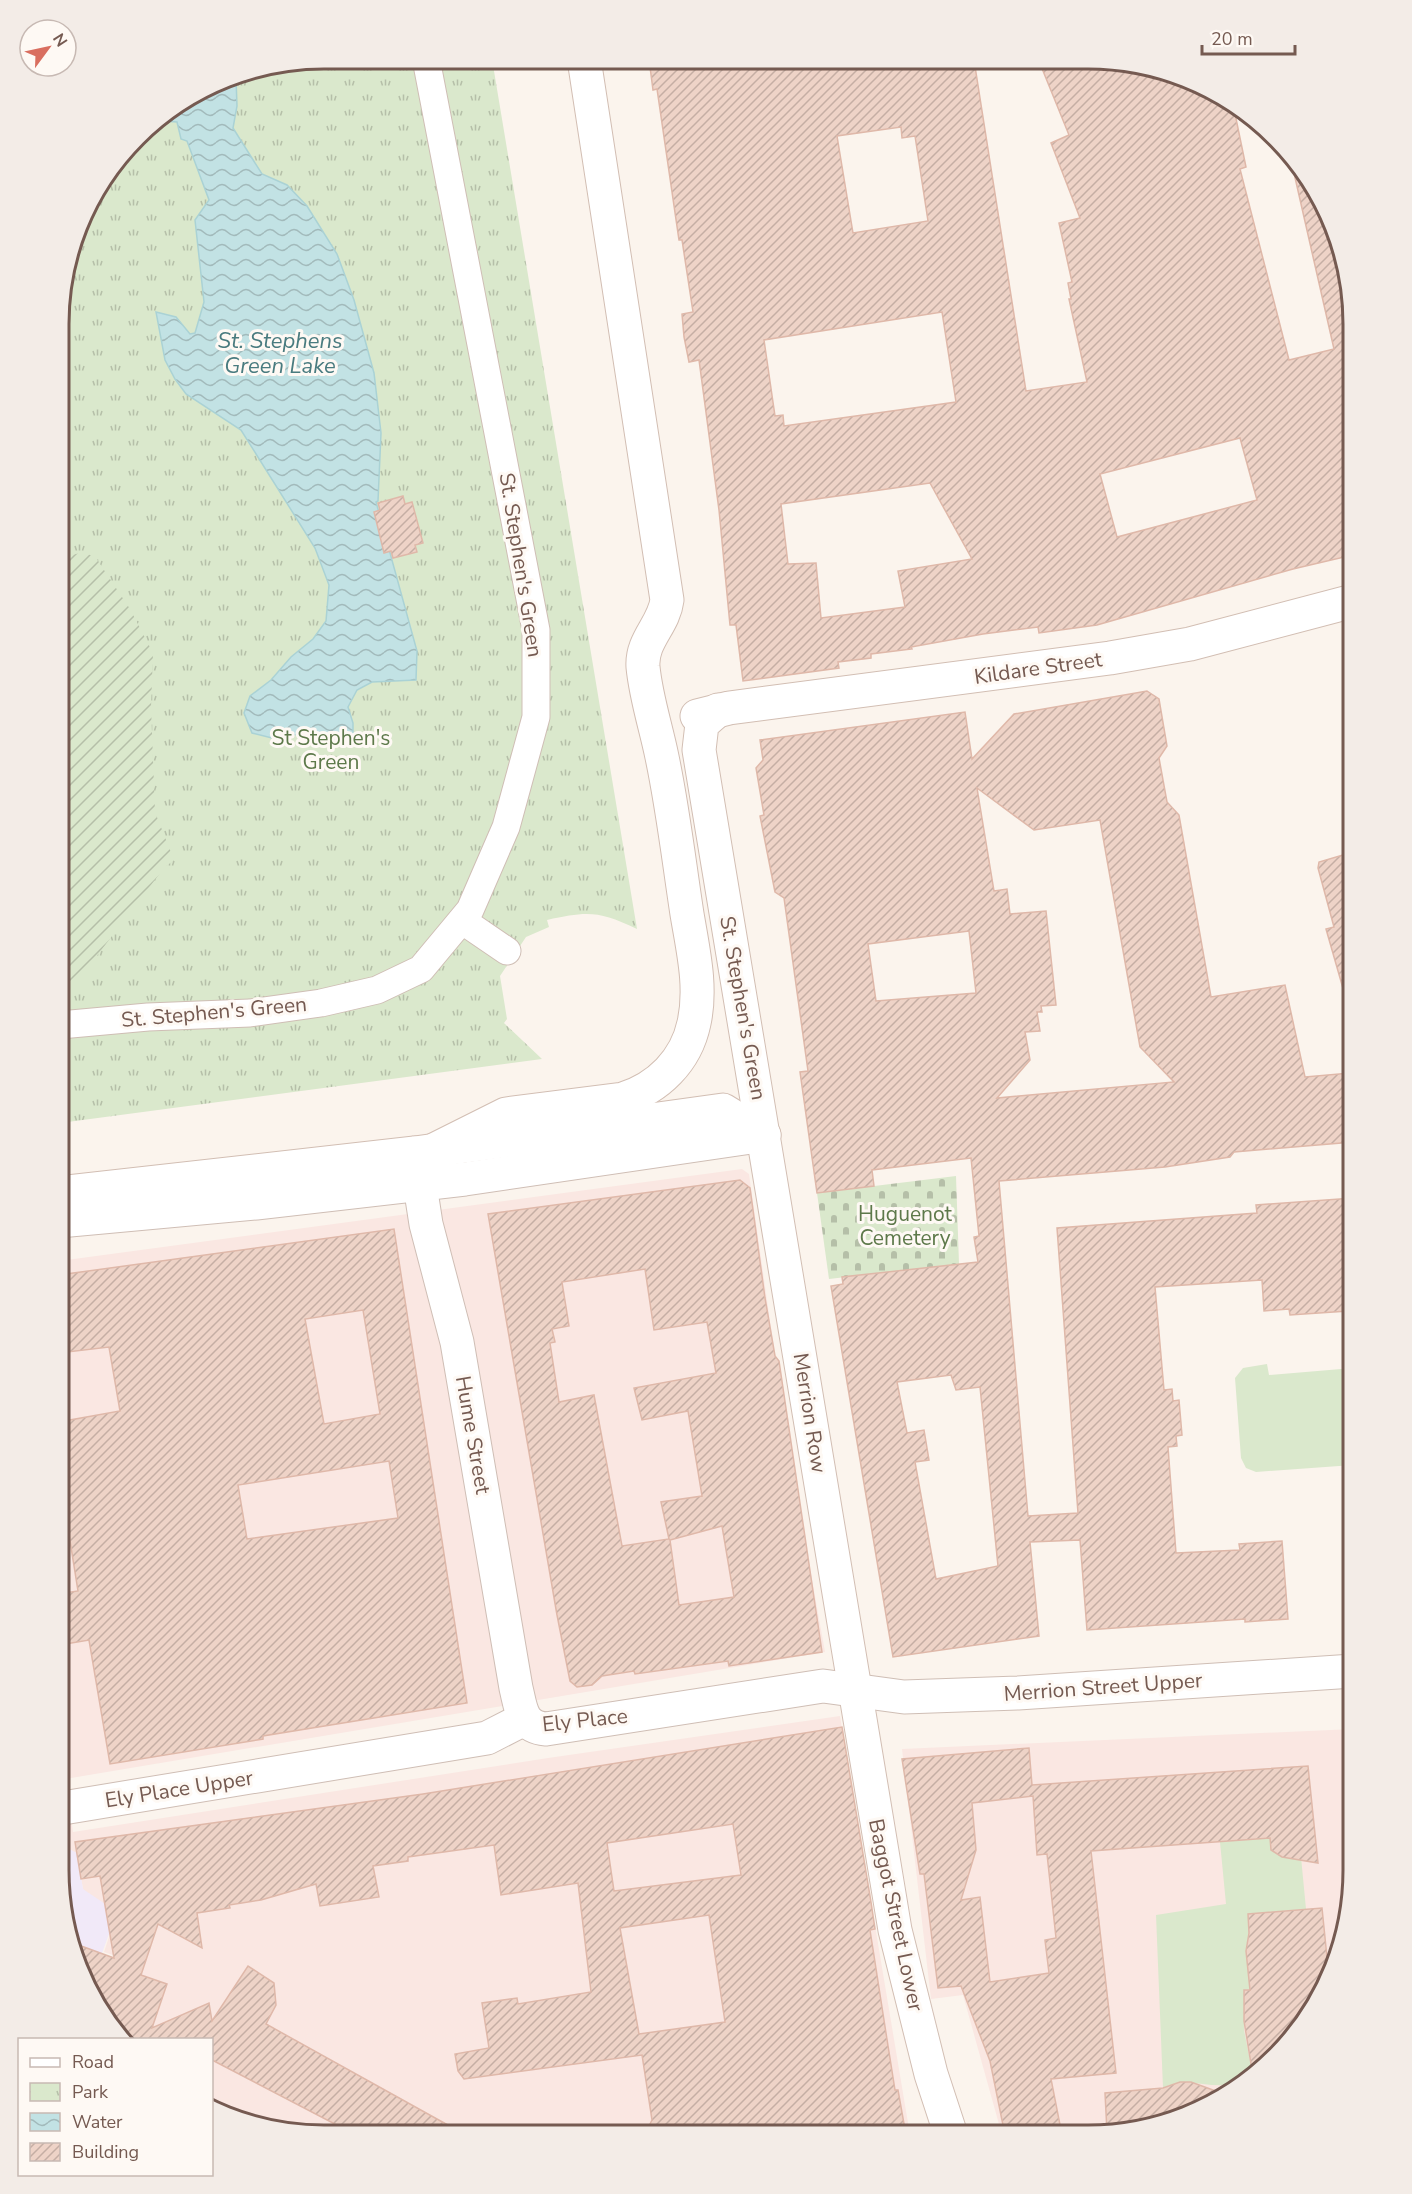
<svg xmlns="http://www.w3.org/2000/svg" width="1412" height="2194" viewBox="0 0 1412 2194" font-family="'Nunito Sans',sans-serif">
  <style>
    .commercial { fill: #fae7e2 }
    .education { fill: #f1e9f8 }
    .grass { fill: #dae8cc }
    .cemetery { fill: url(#cemetery-stones) }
    .park { fill: url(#park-tufts) }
    .garden { fill: url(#garden-furrows) }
    .water { fill: url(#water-waves); stroke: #aad2d5; stroke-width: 1.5 }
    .building { fill: url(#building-hatch); stroke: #dfb8a9; stroke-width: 1.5; fill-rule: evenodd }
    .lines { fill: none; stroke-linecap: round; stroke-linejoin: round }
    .pedestrian-casing { stroke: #cfbeb5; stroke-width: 29 }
    .minor-casing { stroke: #cfbeb5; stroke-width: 35 }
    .tertiary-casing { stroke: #cfbeb5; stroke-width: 35 }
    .secondary-casing { stroke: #d2beb3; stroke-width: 35 }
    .pedestrian { stroke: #fff; stroke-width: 27 }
    .minor { stroke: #fff; stroke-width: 33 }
    .tertiary { stroke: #fff; stroke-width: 33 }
    .secondary { stroke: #fff; stroke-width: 33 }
    .labels { text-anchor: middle; stroke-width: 6; stroke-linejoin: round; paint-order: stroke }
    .street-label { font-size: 21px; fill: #755a51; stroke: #fef9f4 }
    .park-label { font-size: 21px; fill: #5d794a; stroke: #fef9f4 }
    .water-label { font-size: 22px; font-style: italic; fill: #497b7f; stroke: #fef9f4 }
    .rim { fill: none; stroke: #755a51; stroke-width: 3 }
  </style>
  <defs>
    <pattern id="cemetery-stones" width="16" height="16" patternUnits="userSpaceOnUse" patternTransform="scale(1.5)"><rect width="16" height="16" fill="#dae8cc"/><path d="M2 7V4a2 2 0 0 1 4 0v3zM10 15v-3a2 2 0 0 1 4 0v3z" fill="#b5bfa8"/></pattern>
    <pattern id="park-tufts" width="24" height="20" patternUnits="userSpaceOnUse" patternTransform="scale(1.5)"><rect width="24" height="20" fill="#dae8cc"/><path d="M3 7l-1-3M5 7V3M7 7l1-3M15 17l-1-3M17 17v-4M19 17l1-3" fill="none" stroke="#b5bfa8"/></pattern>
    <pattern id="garden-furrows" width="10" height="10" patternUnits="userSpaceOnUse" patternTransform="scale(1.5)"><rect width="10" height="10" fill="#dae8cc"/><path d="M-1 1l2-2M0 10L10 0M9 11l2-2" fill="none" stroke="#b5bfa8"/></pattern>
    <pattern id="water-waves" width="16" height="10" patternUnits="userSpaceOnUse" patternTransform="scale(1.5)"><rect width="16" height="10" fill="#c2e2e4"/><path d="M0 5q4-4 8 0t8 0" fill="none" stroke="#a2babb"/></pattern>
    <pattern id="building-hatch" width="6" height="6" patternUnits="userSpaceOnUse" patternTransform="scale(1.5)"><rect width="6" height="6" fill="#eed3c7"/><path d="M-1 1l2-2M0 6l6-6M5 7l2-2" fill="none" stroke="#c5aea4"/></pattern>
  </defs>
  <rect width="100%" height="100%" fill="#fbf4ed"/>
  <!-- commercial -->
  <g class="commercial">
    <path d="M 742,1169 L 749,1174 L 775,1356 L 779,1361 L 794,1479 L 825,1652 L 65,1779 L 73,1832 L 548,1758 L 840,1716 L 910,2135 L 290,2133 L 223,2115 L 212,2109 L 212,2040 L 121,2039 L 114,2032 L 103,2013 L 121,1958 L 104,1952 L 113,1925 L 83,1889 L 76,1853 L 59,1844 L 59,1261 Z"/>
    <path d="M 1353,1729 L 1353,1888 L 1339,1956 L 1309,2018 L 1263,2070 L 1190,2115 L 1089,2135 L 1002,2135 L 963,1995 L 931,1999 L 902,1749 Z"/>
  </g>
  <!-- education -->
  <path class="education" d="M 59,1844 L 77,1853 L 83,1889 L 117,1912 L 89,1989 L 79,1972 L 59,1870 Z"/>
  <!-- grass -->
  <g class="grass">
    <path d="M 1267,1364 L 1269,1375 L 1353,1368 L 1353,1465 L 1256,1472 L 1246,1468 L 1241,1458 L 1235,1378 L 1243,1368 Z"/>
    <path d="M 1270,1838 L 1301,1857 L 1306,1909 L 1248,1914 L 1249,1933 L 1246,1951 L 1247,1960 L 1251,1965 L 1252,1989 L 1244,1990 L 1244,2030 L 1253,2076 C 1217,2098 1193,2072 1163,2088 L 1156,1915 L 1226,1904 L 1220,1842 Z"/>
  </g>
  <!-- cemetery -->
  <path class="cemetery" d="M 956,1176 L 959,1264 L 829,1279 L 817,1193 Z"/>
  <!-- park -->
  <path class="park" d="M 324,59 L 492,59 L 637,929 C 599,911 588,911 547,920 L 549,927 L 526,937 L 500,976 L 507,1019 L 504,1023 L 542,1059 L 60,1123 L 61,290 L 86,206 L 149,125 L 223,79 Z"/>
  <!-- garden -->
  <path class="garden" d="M 84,552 L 96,558 L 130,609 L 153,653 L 151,707 L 155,812 L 174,860 L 164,868 L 60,1004 L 60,558 Z"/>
  <!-- water -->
  <path class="water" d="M 244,74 L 244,77 L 236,78 L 237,106 L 233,128 L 262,174 L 287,185 L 307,206 L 337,254 L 354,300 L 374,373 L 381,433 L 378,501 L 376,502 L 417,651 L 416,680 L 372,682 L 357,690 L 348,707 L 353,723 L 353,734 L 336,742 L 306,733 L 272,738 L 252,733 L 244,713 L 250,696 L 271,680 L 291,657 L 313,639 L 326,621 L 329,585 L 315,548 L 241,430 L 186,394 L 175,379 L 165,360 L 156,312 L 176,317 L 190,334 L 195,333 L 204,302 L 195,220 L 209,200 L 187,141 L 181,139 L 177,122 L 163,121 L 161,117 L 223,79 Z"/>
  <!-- building -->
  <g class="building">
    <path d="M 649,59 L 974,60 L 1026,391 L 1087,382 L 1069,299 L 1071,299 L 1068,283 L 1072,282 L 1059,223 L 1080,218 L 1051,143 L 1069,135 L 1039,61 L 1123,61 L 1190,79 L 1233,104 L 1246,167 L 1240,169 L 1289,360 L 1334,349 L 1291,160 L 1295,159 L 1298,162 L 1333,222 L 1353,324 L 1353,555 L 1293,569 L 1097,625 L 1039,633 L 1038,627 L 983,634 L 911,647 L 912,649 L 871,654 L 871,658 L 838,662 L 839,668 L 743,681 L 736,625 L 730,625 L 719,510 L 699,360 L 689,362 L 684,337 L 682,314 L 693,312 L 682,240 L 679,240 L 657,89 L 653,90 ZM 901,127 L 902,138 L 915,136 L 928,221 L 853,233 L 837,136 ZM 942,312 L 956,402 L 784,426 L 783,415 L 775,416 L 764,340 ZM 1240,438 L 1257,500 L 1117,537 L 1100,474 ZM 930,483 L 972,559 L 898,571 L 905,607 L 821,618 L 816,563 L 788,564 L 781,504 Z"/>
    <path d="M 403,496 L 405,504 L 412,502 L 423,543 L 415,545 L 417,552 L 393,558 L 391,551 L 384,553 L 374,512 L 380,510 L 378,503 Z"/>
    <path d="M 1147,691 L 1159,699 L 1167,746 L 1159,758 L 1167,802 L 1179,815 L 1211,997 L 1285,985 L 1305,1077 L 1350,1073 L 1353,1142 L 1234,1152 L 1230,1157 L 1165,1167 L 999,1181 L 1028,1516 L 1078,1513 L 1057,1228 L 1257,1213 L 1256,1205 L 1353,1198 L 1353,1304 L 1348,1305 L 1348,1311 L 1290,1315 L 1289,1309 L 1264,1311 L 1262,1280 L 1155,1287 L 1164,1390 L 1172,1389 L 1173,1401 L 1179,1400 L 1182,1435 L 1176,1436 L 1177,1446 L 1168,1447 L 1176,1553 L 1240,1550 L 1239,1544 L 1282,1541 L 1288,1619 L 1245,1622 L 1245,1619 L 1087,1630 L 1080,1540 L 1030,1542 L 1039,1636 L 893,1657 L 831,1286 L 843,1284 L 842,1277 L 978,1262 L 974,1237 L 979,1236 L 971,1158 L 872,1170 L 874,1186 L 817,1193 L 800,1072 L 808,1071 L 784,898 L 775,892 L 760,816 L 764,815 L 756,768 L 763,760 L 760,740 L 965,712 L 972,759 L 1014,714 ZM 977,788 L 1034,830 L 1100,820 L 1140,1047 L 1174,1082 L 997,1098 L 1030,1060 L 1025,1032 L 1040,1031 L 1037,1012 L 1042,1012 L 1041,1006 L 1056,1005 L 1046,911 L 1010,914 L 1007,889 L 994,891 ZM 969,931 L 976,993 L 876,1001 L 868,944 ZM 951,1375 L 956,1390 L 980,1387 L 998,1566 L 936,1579 L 915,1462 L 929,1460 L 924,1430 L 907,1433 L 897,1382 Z"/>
    <path d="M 1353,852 L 1353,998 L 1346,999 L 1326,929 L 1334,927 L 1318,868 L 1319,862 Z"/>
    <path d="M 740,1180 L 750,1188 L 765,1298 L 775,1356 L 779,1361 L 822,1652 L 729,1666 L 728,1661 L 635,1674 L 634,1671 L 602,1676 L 592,1685 L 577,1687 L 570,1681 L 557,1615 L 488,1214 ZM 645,1269 L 654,1330 L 707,1322 L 716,1373 L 634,1388 L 642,1420 L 688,1411 L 702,1496 L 661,1502 L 669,1539 L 622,1546 L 594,1395 L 559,1402 L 550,1343 L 555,1342 L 552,1329 L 569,1326 L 562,1282 ZM 722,1526 L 734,1597 L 679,1605 L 670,1540 Z"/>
    <path d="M 394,1229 L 467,1703 L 263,1736 L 263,1739 L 110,1764 L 89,1640 L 59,1645 L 59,1594 L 78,1591 L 67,1522 L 59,1523 L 59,1422 L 120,1411 L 109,1347 L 59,1353 L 59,1275 ZM 363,1310 L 380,1414 L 324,1424 L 305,1319 ZM 389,1461 L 398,1518 L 247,1539 L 238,1485 Z"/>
    <path d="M 842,1727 L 871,1902 L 875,1929 L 870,1930 L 886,2033 L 895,2090 L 898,2090 L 906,2135 L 645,2134 L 652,2120 L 642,2055 L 464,2079 L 458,2071 L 455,2054 L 489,2048 L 482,2003 L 517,1998 L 518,2004 L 591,1992 L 578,1883 L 501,1895 L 494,1845 L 408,1857 L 408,1861 L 373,1866 L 379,1897 L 320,1906 L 316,1884 L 261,1900 L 229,1905 L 230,1908 L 197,1913 L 202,1948 L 158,1924 L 141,1975 L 167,1984 L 152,2028 L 209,2003 L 212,2021 L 248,1966 L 274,1983 L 276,2005 L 266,2024 L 464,2134 L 352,2133 L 212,2060 L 212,2040 L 121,2040 L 114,2032 L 79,1972 L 73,1943 L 114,1958 L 100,1876 L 81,1879 L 75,1842 L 423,1794 ZM 733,1824 L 741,1875 L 614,1891 L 607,1843 ZM 709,1915 L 725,2022 L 639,2034 L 620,1928 Z"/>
    <path d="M 1029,1748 L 1032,1785 L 1308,1766 L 1318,1863 L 1282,1857 L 1271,1850 L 1270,1838 L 1091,1851 L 1116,2073 L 1051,2079 L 1062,2135 L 1005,2135 L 990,2061 L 961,1986 L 938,1988 L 924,1874 L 920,1874 L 902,1759 ZM 1033,1796 L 1037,1855 L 1047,1854 L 1056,1938 L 1045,1940 L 1049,1973 L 990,1982 L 980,1897 L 961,1900 L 976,1850 L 972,1803 Z"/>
    <path d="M 1322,1908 L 1329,1977 L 1309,2018 L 1263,2070 L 1253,2076 L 1244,2021 L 1244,1990 L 1250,1990 L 1246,1951 L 1249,1933 L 1248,1914 Z"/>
    <path d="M 1180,2082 L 1191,2082 L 1224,2094 L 1190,2115 L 1107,2132 L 1105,2093 L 1163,2088 Z"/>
  </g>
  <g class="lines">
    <defs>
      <g id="pedestrian">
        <path d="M 463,921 L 507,951"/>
        <path d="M 60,1025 L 148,1017 L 250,1013 L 321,1003 L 377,990 L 421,969 L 470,910 L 506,827 L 536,717 L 536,630 L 426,59"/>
      </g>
      <g id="minor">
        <path d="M 59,1221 L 256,1203 L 465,1179 L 764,1135"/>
        <path d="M 69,1807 L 487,1738 L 524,1719"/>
      </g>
      <path id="tertiary" d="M 415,1153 L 426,1224 L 457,1342 L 516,1688 C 521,1708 521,1727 546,1729 L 823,1686 L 904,1697 L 1018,1693 L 1353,1671"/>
      <g id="secondary">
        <path d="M 718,710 L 702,724 L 699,750 L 895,1930 L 931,2074 L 951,2135"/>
        <path d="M 697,716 L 729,708 L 1110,658 L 1190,644 L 1353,601"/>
        <path d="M 436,1149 L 506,1114 L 623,1099 C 658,1088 686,1061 694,1023 C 702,987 693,950 687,914 C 679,862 673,809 662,757 C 656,727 646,698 643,667 C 641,640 664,625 667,600 L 584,59"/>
        <path d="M 59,1193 L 415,1153 L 723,1110 L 764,1135"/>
      </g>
    </defs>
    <!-- pedestrian casing -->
    <use href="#pedestrian" class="pedestrian-casing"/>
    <!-- minor casing -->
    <use href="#minor" class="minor-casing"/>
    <!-- tertiary casing -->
    <use href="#tertiary" class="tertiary-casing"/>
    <!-- secondary casing -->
    <use href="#secondary" class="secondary-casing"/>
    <!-- pedestrian -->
    <use href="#pedestrian" class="pedestrian"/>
    <!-- minor -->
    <use href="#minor" class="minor"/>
    <!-- tertiary -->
    <use href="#tertiary" class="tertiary"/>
    <!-- secondary -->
    <use href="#secondary" class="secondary"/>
  </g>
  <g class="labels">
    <!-- street labels -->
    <g class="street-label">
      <text transform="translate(521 565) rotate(81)" y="7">St. Stephen's Green</text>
      <text transform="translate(1038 668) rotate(-8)" y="7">Kildare Street</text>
      <text transform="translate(743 1008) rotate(80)" y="7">St. Stephen's Green</text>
      <text transform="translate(214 1012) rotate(-5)" y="7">St. Stephen's Green</text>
      <text transform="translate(810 1413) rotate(81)" y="7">Merrion Row</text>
      <text transform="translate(473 1435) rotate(80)" y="7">Hume Street</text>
      <text transform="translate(1103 1687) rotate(-4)" y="7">Merrion Street Upper</text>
      <text transform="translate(585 1720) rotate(-6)" y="7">Ely Place</text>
      <text transform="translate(179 1789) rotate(-9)" y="7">Ely Place Upper</text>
      <text transform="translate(896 1915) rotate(78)" y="7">Baggot Street Lower</text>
    </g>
    <!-- park labels -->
    <g class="park-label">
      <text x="331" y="745">St Stephen's<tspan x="331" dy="24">Green</tspan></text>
      <text x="905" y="1221">Huguenot<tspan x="905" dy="24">Cemetery</tspan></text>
    </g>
    <!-- water labels -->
    <g class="water-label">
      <text x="280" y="348">St. Stephens<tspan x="280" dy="25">Green Lake</tspan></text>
    </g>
  </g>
  <!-- crop -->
  <path d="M0 0H1412V2194H0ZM324 69H1088A255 255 0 0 1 1343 324V1870A255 255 0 0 1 1088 2125H324A255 255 0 0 1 69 1870V324A255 255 0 0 1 324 69Z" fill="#f3ece7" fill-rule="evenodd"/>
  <path class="rim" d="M324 69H1088A255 255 0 0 1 1343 324V1870A255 255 0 0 1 1088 2125H324A255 255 0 0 1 69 1870V324A255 255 0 0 1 324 69Z"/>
  <!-- legend -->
  <rect x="18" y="2038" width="195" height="138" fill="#fef9f4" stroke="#c7b9b3" stroke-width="1.5"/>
  <rect x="30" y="2058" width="30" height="9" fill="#ffffff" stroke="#c7b9b3" stroke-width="1.5"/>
  <text x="72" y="2068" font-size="18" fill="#755a51">Road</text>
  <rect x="30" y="2083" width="30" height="18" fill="url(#park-tufts)" stroke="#c7b9b3" stroke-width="1.5"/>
  <text x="72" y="2098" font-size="18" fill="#755a51">Park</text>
  <rect x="30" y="2113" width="30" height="18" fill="url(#water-waves)" stroke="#c7b9b3" stroke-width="1.5"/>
  <text x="72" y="2128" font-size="18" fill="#755a51">Water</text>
  <rect x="30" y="2143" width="30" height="18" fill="url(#building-hatch)" stroke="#c7b9b3" stroke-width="1.5"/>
  <text x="72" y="2158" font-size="18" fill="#755a51">Building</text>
  <!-- north arrow -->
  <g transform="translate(48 48) rotate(57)"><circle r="28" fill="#fef9f4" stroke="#c7b9b3" stroke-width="1.5"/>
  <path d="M0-4.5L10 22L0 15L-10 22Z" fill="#d96e5f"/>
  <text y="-9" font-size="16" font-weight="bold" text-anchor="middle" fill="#755a51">N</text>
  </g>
  <!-- scale -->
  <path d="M1202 45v9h93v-9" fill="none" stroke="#755a51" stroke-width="3"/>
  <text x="1211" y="45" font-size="18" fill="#755a51" stroke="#fef9f4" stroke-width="4.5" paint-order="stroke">20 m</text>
</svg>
